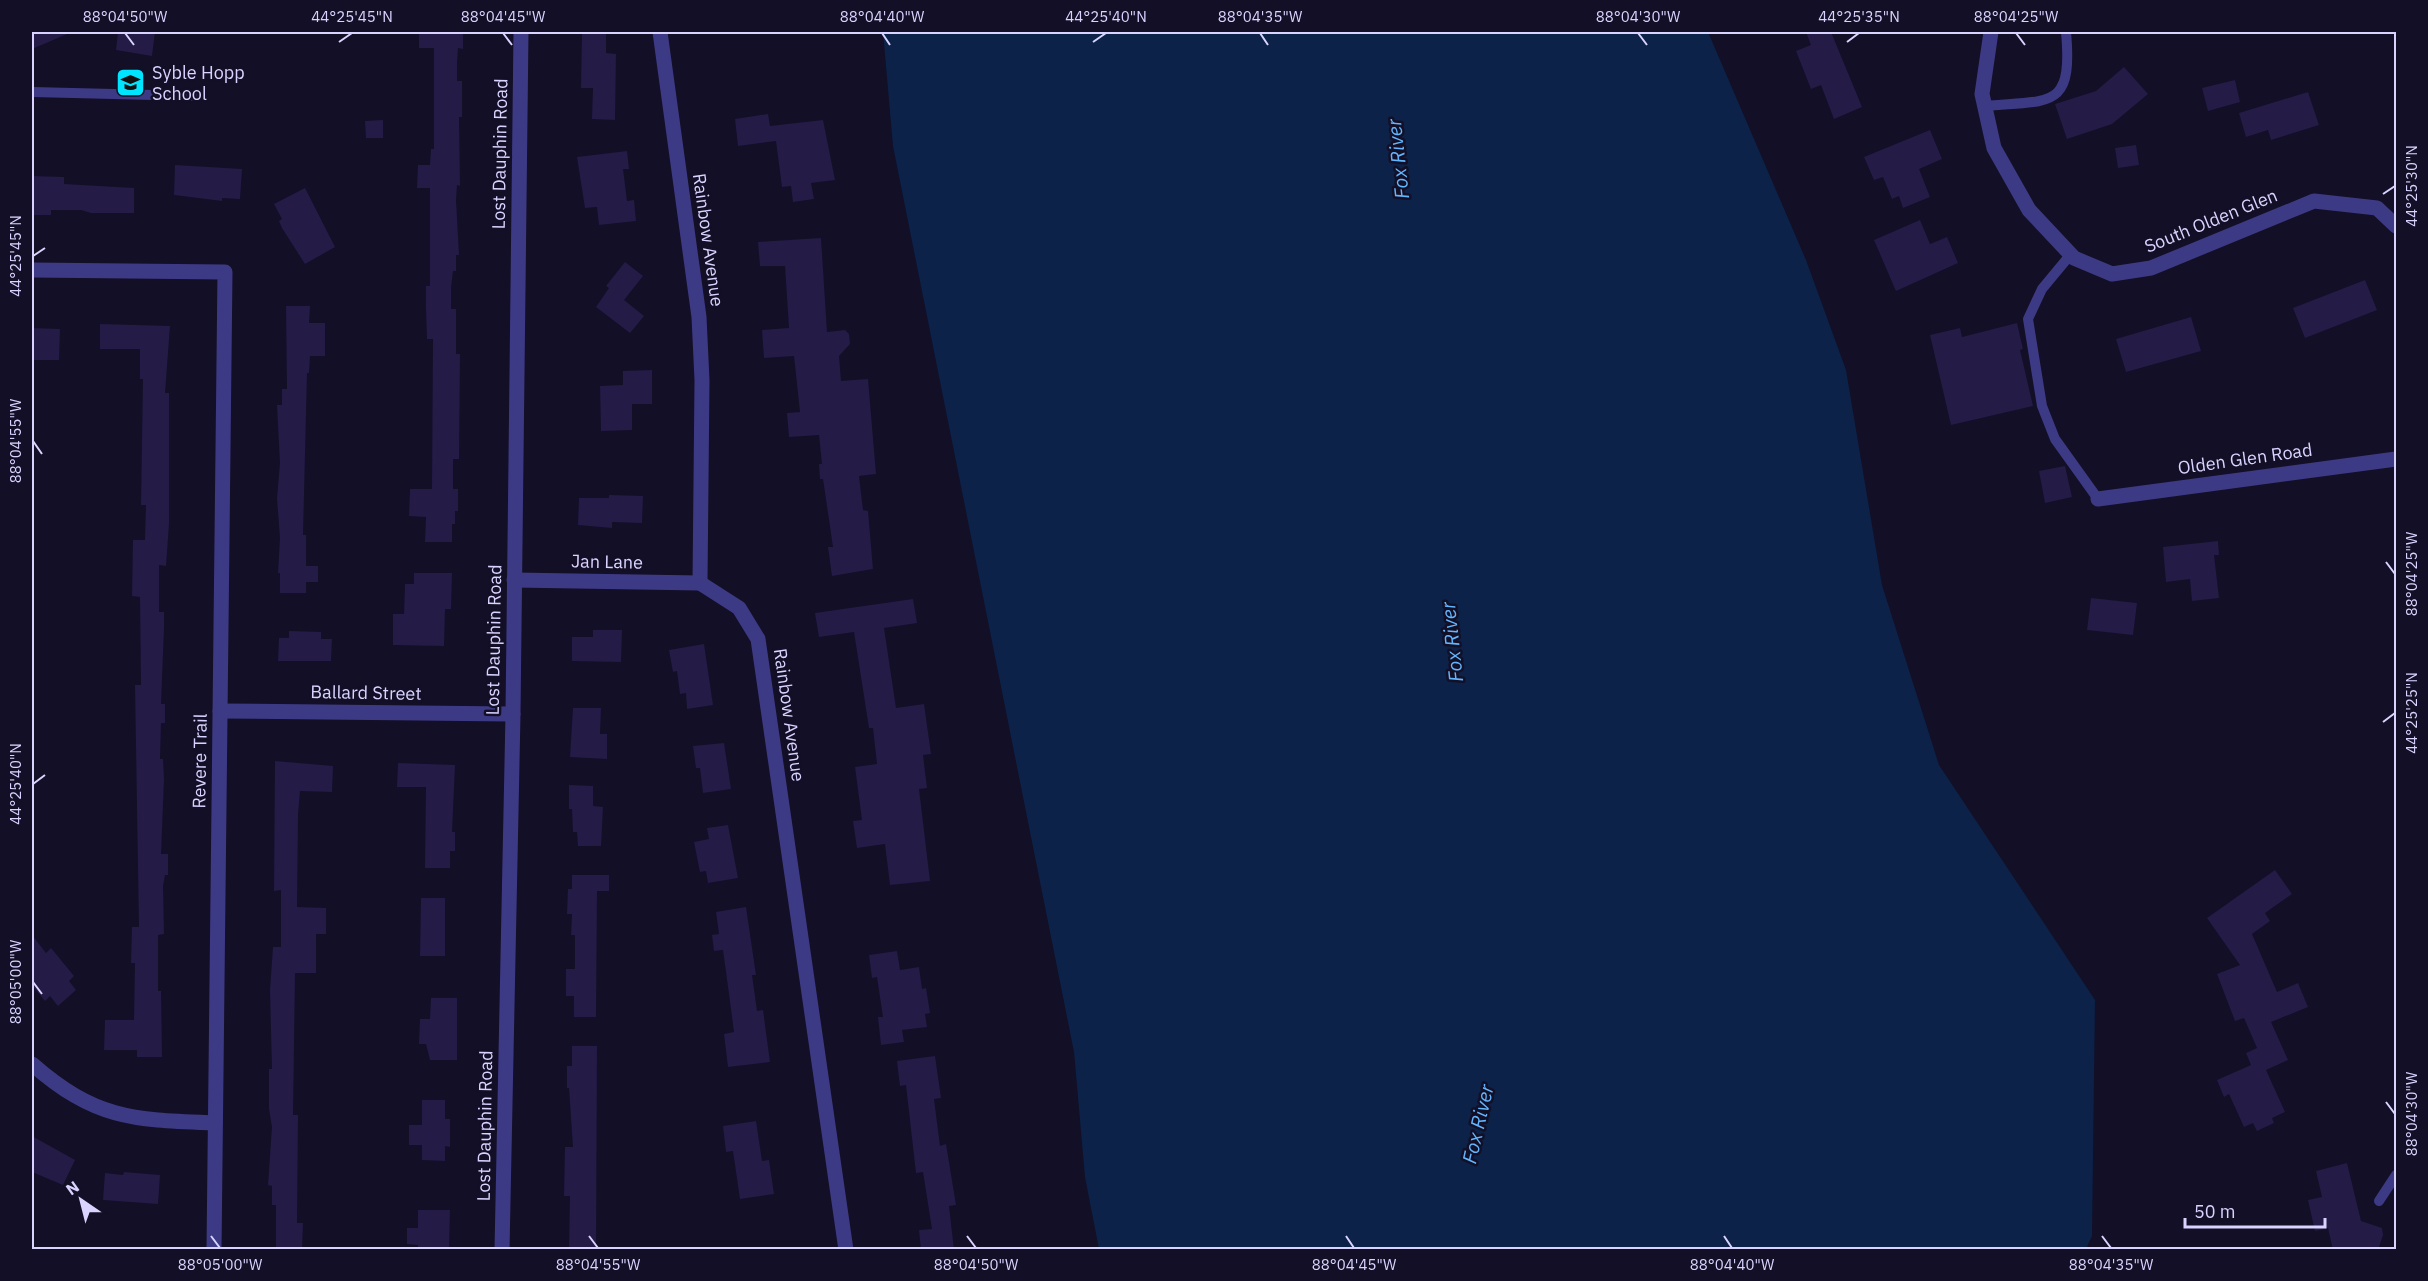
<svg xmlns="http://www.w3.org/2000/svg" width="2428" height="1281" viewBox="0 0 2428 1281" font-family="'IBM Plex Sans',sans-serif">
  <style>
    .water { fill: #0c2248 }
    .building { fill: #241b47 }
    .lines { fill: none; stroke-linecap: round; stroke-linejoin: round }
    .service { stroke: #3d3a85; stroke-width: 10 }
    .minor { stroke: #3d3a85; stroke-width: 15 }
    .tertiary { stroke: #3d3a85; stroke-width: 15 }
    .ticks { fill: none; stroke: #d9d4ff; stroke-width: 2 }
    .labels { text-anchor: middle; stroke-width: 5; stroke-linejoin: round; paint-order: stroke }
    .poi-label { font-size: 18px; fill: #d9d4ff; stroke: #130f26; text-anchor: start }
    .street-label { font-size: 18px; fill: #d9d4ff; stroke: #130f26 }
    .water-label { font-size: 20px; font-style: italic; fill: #62b6ff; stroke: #130f26 }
    .neatline { fill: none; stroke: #d9d4ff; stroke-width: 2 }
    .ticks-label { font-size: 15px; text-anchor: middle; fill: #d9d4ff }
  </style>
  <rect width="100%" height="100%" fill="#130f26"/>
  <!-- water -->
  <path class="water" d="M 883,32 L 1708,32 L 1806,260 L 1846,370 L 1882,585 L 1939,765 L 2095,1000 L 2092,1236 L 2086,1249 L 1099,1249 L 1085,1177 L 1074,1052 L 893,146 Z"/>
  <!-- building -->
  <g class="building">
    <path d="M 32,32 L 72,32 L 32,49 Z"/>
    <path d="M 118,32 L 155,32 L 152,56 L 116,50 Z"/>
    <path d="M 419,32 L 463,32 L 463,49 L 458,48 L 457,63 L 457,81 L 462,81 L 462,117 L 459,117 L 460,186 L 457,185 L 456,200 L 459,255 L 456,255 L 456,271 L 453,271 L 451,288 L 451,309 L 456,309 L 456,354 L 460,354 L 459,459 L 453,459 L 453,489 L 458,489 L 458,511 L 455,511 L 455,524 L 452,524 L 452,542 L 425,542 L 426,517 L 409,516 L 410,489 L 432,489 L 433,339 L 427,339 L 426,309 L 426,286 L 430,286 L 430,188 L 417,188 L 418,165 L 430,165 L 431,149 L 434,149 L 434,48 L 419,48 Z"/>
    <path d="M 582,32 L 606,32 L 606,53 L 616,54 L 615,120 L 592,119 L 593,88 L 581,88 Z"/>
    <path d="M 1806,32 L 1831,32 L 1862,107 L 1834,119 L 1821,85 L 1811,89 L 1796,51 L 1811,45 Z"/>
    <path d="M 2124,67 L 2148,94 L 2112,124 L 2067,139 L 2055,104 L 2096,91 Z"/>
    <path d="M 2235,80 L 2240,102 L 2208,111 L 2202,88 Z"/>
    <path d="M 2308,92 L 2319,125 L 2271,140 L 2268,130 L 2246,137 L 2239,113 Z"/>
    <path d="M 768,114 L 770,126 L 823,120 L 835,180 L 811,183 L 814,199 L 793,202 L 791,186 L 782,187 L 776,141 L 738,146 L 735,119 Z"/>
    <path d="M 383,120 L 383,138 L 366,138 L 365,121 Z"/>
    <path d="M 1930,130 L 1942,159 L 1919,169 L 1930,197 L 1903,208 L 1899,196 L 1892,199 L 1883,177 L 1874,180 L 1864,157 Z"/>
    <path d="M 2136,145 L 2139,165 L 2118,168 L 2115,148 Z"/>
    <path d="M 627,151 L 629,169 L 623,169 L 627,201 L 634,200 L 636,221 L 599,225 L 597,207 L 585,208 L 577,157 Z"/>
    <path d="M 175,165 L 242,169 L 240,199 L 222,198 L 222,201 L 174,195 Z"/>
    <path d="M 32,176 L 64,177 L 64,184 L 134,188 L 134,213 L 91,213 L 81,210 L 51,210 L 51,215 L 32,215 Z"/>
    <path d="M 305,188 L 335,247 L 305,264 L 282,228 L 279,221 L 282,219 L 274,204 Z"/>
    <path d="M 1920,220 L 1930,244 L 1947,237 L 1958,263 L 1896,291 L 1874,240 Z"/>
    <path d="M 821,238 L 827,332 L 845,330 L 849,334 L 850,344 L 839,356 L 841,381 L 868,379 L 876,474 L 859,476 L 863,510 L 868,511 L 873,569 L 832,576 L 828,547 L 833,547 L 823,479 L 820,479 L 819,464 L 822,464 L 819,435 L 789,437 L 787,413 L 800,412 L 794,356 L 764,358 L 762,330 L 789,328 L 785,266 L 760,266 L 758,242 Z"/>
    <path d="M 625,262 L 643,276 L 624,300 L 644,316 L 630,333 L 596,307 L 609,288 L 606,286 Z"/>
    <path d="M 2365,280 L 2377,310 L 2305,338 L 2293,308 Z"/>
    <path d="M 286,306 L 310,306 L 309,323 L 325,323 L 325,356 L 310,356 L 309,373 L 307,373 L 303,535 L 306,535 L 306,566 L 318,566 L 318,582 L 306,582 L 306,593 L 280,593 L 280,573 L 278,573 L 280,538 L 277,498 L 280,463 L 277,405 L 282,405 L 282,389 L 287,389 Z"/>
    <path d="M 2191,317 L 2201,351 L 2126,372 L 2116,339 Z"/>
    <path d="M 2017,323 L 2023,349 L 2020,350 L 2033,406 L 1951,425 L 1930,335 L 1960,328 L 1962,337 Z"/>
    <path d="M 100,324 L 170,326 L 165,393 L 169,393 L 169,524 L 166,566 L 159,565 L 159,612 L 164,612 L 164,628 L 161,704 L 165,704 L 165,723 L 161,723 L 160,759 L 163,759 L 164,779 L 161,854 L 168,854 L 168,875 L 165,875 L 163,886 L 164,934 L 158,935 L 158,991 L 161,991 L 162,1057 L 137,1057 L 137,1050 L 104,1050 L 105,1020 L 134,1020 L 135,963 L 131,963 L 132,927 L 139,927 L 135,685 L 141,685 L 140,597 L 132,596 L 133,540 L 145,540 L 146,505 L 141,505 L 143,379 L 140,379 L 140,349 L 100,349 Z"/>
    <path d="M 32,328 L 60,329 L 59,360 L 32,360 Z"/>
    <path d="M 652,370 L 652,404 L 632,404 L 632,430 L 601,431 L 600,386 L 623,385 L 623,371 Z"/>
    <path d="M 2065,466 L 2072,497 L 2045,503 L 2039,471 Z"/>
    <path d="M 609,495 L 643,496 L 642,523 L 612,522 L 612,528 L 578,525 L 579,498 L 609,498 Z"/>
    <path d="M 2218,541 L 2219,555 L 2214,555 L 2219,598 L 2192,601 L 2190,579 L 2166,582 L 2163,547 Z"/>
    <path d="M 414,573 L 452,573 L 451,609 L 445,609 L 444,646 L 393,645 L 393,614 L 404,614 L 405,584 L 414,584 Z"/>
    <path d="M 2091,598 L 2137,603 L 2133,635 L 2087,630 Z"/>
    <path d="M 913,599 L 917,623 L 884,628 L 896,708 L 924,704 L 931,754 L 923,755 L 927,788 L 919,789 L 930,881 L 890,885 L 885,844 L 857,848 L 853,821 L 862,820 L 855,767 L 877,764 L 873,728 L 869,728 L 854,632 L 819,637 L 815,613 Z"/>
    <path d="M 593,630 L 622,630 L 621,662 L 572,661 L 572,637 L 593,637 Z"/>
    <path d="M 289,631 L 321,632 L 321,639 L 332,639 L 331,661 L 278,661 L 279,638 L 289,638 Z"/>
    <path d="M 704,644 L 713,705 L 687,709 L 686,693 L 680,694 L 677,671 L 673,672 L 669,650 Z"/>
    <path d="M 573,708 L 601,708 L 600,734 L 607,734 L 607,759 L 570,757 Z"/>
    <path d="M 724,743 L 731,789 L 703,793 L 700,768 L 696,768 L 693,746 Z"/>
    <path d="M 275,761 L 333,766 L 332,792 L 300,791 L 298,815 L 297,907 L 326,908 L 326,934 L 316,934 L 316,973 L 295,973 L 293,1115 L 298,1115 L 297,1223 L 303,1223 L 302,1250 L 276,1250 L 276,1205 L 272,1205 L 272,1186 L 268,1185 L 272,1127 L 269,1109 L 269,1069 L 272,1069 L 270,990 L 273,947 L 281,947 L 281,890 L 274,891 Z"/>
    <path d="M 398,763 L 455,765 L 452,832 L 455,832 L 455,851 L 450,851 L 450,868 L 425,868 L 426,787 L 397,787 Z"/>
    <path d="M 569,785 L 593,786 L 593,806 L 603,807 L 601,846 L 578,846 L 577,832 L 573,832 L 572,809 L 569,809 Z"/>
    <path d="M 728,825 L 738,878 L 708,883 L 706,871 L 700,872 L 694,842 L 709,839 L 707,828 Z"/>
    <path d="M 2275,870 L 2292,894 L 2265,913 L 2270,921 L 2252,934 L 2277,992 L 2298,983 L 2308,1007 L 2271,1022 L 2288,1060 L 2266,1070 L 2285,1112 L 2272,1118 L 2274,1123 L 2257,1131 L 2253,1123 L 2244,1127 L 2229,1094 L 2224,1097 L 2217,1080 L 2251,1065 L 2246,1053 L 2257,1048 L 2244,1018 L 2235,1021 L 2217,974 L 2240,965 L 2207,918 Z"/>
    <path d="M 572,875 L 609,875 L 609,891 L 597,891 L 596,1017 L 574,1017 L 574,996 L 566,996 L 566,969 L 575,969 L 575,935 L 571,935 L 572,914 L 567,914 L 568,889 L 572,889 Z"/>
    <path d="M 421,898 L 445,898 L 445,956 L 420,956 Z"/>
    <path d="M 746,907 L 756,975 L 752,975 L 757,1011 L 763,1010 L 770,1062 L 728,1067 L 724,1034 L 734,1032 L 729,994 L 723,950 L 714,951 L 712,935 L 719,934 L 716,912 Z"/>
    <path d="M 32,935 L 46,953 L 51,948 L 74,976 L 69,981 L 76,990 L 58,1006 L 50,996 L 45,1001 L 32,985 Z"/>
    <path d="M 897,951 L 900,970 L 919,967 L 922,989 L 926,988 L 930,1013 L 925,1014 L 927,1027 L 902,1030 L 904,1042 L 881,1045 L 878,1017 L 883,1017 L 877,977 L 872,978 L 869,955 Z"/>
    <path d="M 431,998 L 457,998 L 457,1060 L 430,1060 L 426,1044 L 419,1044 L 420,1019 L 430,1019 Z"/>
    <path d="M 572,1046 L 597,1046 L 596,1250 L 569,1250 L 570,1196 L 564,1196 L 565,1147 L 573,1147 L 569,1088 L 567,1088 L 567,1066 L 572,1066 Z"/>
    <path d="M 935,1056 L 941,1098 L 934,1099 L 940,1146 L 946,1144 L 956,1205 L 949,1206 L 954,1250 L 921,1250 L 919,1230 L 932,1229 L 923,1172 L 916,1173 L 906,1085 L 900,1086 L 897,1061 Z"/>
    <path d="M 422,1100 L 445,1100 L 445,1119 L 450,1119 L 450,1147 L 445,1146 L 445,1161 L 422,1160 L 422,1145 L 409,1145 L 409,1125 L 422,1125 Z"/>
    <path d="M 756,1121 L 762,1161 L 769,1160 L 774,1194 L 740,1199 L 733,1151 L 726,1152 L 723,1126 Z"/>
    <path d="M 32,1136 L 75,1160 L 63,1185 L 32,1172 Z"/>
    <path d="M 2347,1163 L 2361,1221 L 2382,1228 L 2383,1235 L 2378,1250 L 2333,1250 L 2328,1228 L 2315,1231 L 2308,1200 L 2322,1197 L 2316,1171 Z"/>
    <path d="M 124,1172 L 160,1175 L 158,1204 L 103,1200 L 105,1173 L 123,1175 Z"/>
    <path d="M 418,1210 L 450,1210 L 449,1250 L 418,1250 L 418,1245 L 407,1244 L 407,1228 L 418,1228 Z"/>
  </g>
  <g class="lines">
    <!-- service -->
    <g class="service">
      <path d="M 32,92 L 195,96"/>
      <path d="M 1985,106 C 2051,100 2073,110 2066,32"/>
      <path d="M 2071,254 L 2042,289 L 2028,319 L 2042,406 L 2055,439 L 2098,499"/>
      <path d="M 2379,1201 L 2396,1175"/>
    </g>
    <!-- minor -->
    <g class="minor">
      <path d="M 660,32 L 699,317 L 702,380 L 700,583"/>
      <path d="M 1991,32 L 1982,94 L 1994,148 L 2029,210 L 2074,258 L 2112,274 L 2151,268 L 2314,201 L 2377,208 L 2396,226"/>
      <path d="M 32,270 L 225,272 L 214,1250"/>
      <path d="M 2098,499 L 2396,459"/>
      <path d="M 514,580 L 700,583"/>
      <path d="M 700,583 L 739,608 L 758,639 L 846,1250"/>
      <path d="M 220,711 L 513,714"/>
      <path d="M 32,1064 C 96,1120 134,1120 215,1123"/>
    </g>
    <!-- tertiary -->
    <path class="tertiary" d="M 502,1250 L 513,714 L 521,32"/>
  </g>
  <!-- ticks -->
  <path class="ticks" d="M 125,33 L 134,45M 503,33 L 512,45M 882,33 L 890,45M 1260,33 L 1268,45M 1638,33 L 1647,45M 2016,33 L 2025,45M 339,42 L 352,33M 1093,42 L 1106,33M 1847,42 L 1859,33M 2383,194 L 2395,186M 33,256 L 45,248M 33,441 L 42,454M 2386,562 L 2395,574M 2383,722 L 2395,713M 33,784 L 45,775M 33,982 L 42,994M 2386,1102 L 2395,1114M 211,1236 L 220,1248M 589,1236 L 598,1248M 967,1236 L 976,1248M 1346,1236 L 1354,1248M 1724,1236 L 1732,1248M 2102,1236 L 2111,1248"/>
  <!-- icons -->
  <defs>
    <symbol id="school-square" viewBox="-11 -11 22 22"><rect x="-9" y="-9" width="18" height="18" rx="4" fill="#00e5ff" stroke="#130f26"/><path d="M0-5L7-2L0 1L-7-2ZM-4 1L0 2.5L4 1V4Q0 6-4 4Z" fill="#111"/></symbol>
  </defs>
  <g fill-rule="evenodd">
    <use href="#school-square" x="114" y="66" width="33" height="33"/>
  </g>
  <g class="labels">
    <!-- poi labels -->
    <g class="poi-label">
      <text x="152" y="79">Syble Hopp<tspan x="152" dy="21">School</tspan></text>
    </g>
    <!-- street labels -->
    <g class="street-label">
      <text transform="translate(500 154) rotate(-89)" y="6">Lost Dauphin Road</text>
      <text transform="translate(2211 221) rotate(-22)" y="6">South Olden Glen</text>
      <text transform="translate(708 240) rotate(82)" y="6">Rainbow Avenue</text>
      <text transform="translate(2245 459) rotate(-8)" y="6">Olden Glen Road</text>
      <text transform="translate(607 562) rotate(1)" y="6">Jan Lane</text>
      <text transform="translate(494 640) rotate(-89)" y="6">Lost Dauphin Road</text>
      <text transform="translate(366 693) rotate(1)" y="6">Ballard Street</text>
      <text transform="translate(789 715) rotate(82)" y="6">Rainbow Avenue</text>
      <text transform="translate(200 761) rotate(-89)" y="6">Revere Trail</text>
      <text transform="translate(485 1126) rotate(-89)" y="6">Lost Dauphin Road</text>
    </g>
    <!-- water labels -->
    <g class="water-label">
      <text transform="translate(1398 159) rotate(-96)" y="7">Fox River</text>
      <text transform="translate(1452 642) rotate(-96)" y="7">Fox River</text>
      <text transform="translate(1478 1124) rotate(-77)" y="7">Fox River</text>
    </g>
  </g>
  <!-- border -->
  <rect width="2428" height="1281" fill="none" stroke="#130f26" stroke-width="66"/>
  <!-- north arrow -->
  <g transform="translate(81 1200) rotate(325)" stroke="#130f26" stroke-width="4.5" paint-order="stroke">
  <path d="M0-4.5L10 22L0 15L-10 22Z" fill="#d9d4ff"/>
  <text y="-9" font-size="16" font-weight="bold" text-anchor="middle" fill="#d9d4ff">N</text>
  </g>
  <!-- scale -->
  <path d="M2185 1218v9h140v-9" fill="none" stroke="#d9d4ff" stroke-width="3"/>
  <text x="2194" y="1218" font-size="18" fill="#d9d4ff" stroke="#130f26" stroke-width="4.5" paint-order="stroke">50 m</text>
  <rect x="33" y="33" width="2362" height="1215" class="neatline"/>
  <g class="ticks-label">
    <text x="125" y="22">88°04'50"W</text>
    <text x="352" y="22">44°25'45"N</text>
    <text x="503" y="22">88°04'45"W</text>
    <text x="882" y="22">88°04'40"W</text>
    <text x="1106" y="22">44°25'40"N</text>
    <text x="1260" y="22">88°04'35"W</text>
    <text x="1638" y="22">88°04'30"W</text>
    <text x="1859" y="22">44°25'35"N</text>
    <text x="2016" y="22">88°04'25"W</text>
    <text transform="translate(2412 186) rotate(-90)" y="5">44°25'30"N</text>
    <text transform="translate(16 256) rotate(-90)" y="5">44°25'45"N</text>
    <text transform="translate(16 441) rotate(-90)" y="5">88°04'55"W</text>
    <text transform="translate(2412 574) rotate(-90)" y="5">88°04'25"W</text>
    <text transform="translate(2412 713) rotate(-90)" y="5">44°25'25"N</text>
    <text transform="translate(16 784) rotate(-90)" y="5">44°25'40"N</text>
    <text transform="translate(16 982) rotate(-90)" y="5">88°05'00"W</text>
    <text transform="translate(2412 1114) rotate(-90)" y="5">88°04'30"W</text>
    <text x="220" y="1270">88°05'00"W</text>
    <text x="598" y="1270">88°04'55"W</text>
    <text x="976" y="1270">88°04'50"W</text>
    <text x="1354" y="1270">88°04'45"W</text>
    <text x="1732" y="1270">88°04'40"W</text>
    <text x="2111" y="1270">88°04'35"W</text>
  </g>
</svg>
